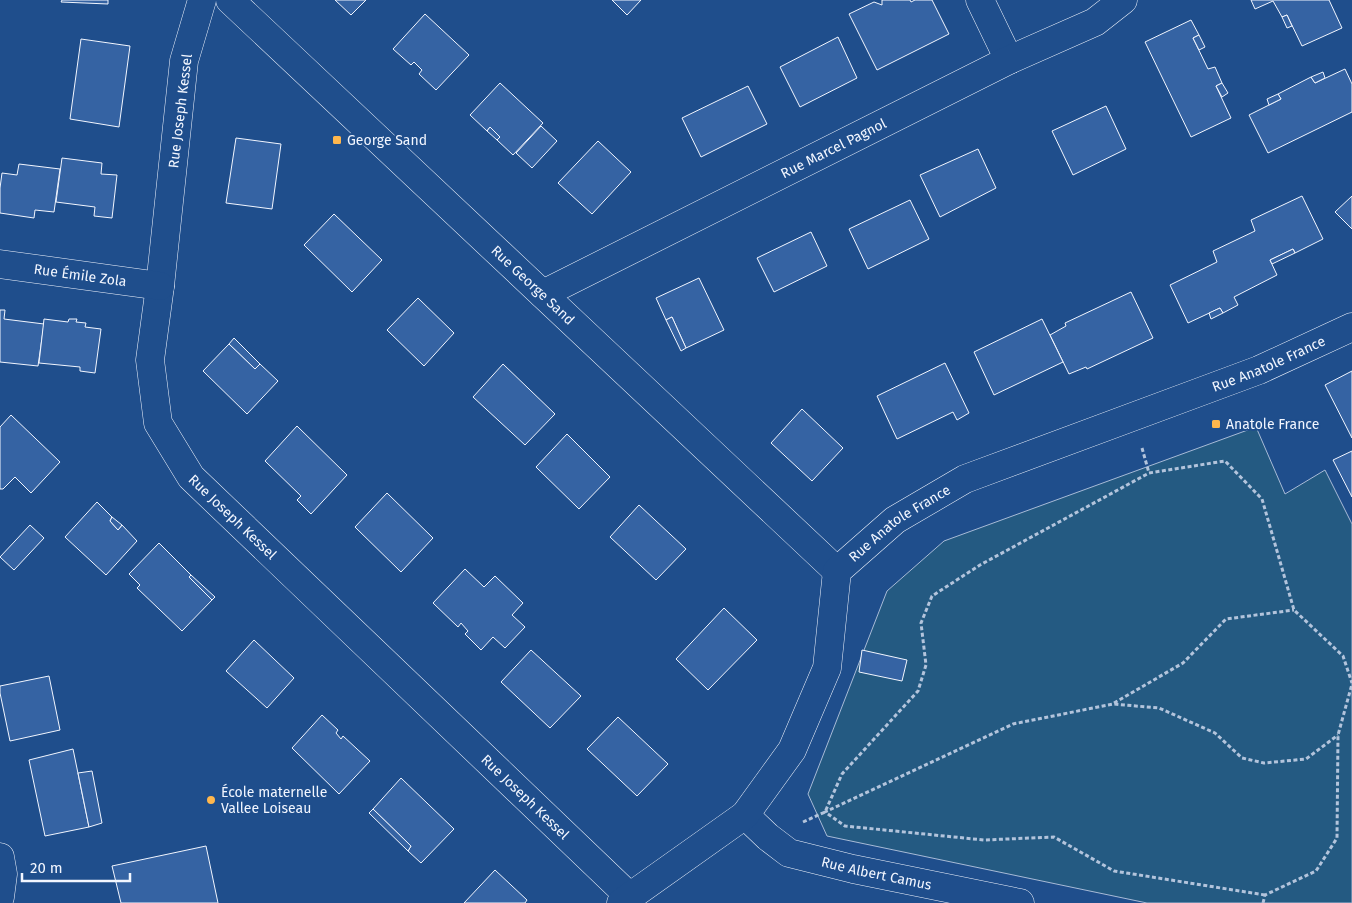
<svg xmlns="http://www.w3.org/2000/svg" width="1352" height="903" viewBox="0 0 1352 903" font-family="'Fira Sans',sans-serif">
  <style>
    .green { fill: #245a82; stroke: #a8bbd7 }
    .building { fill: #3563a3; stroke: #f2f6ff }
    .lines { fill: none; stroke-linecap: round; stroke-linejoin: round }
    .street-casing { stroke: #f2f6ff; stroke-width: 29 }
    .path { stroke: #b3c4dc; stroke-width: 3; stroke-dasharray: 4 2.5; stroke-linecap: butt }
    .street { stroke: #1f4e8c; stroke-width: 28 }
    .poi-dot { fill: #ffb74d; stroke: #1f4e8c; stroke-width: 2 }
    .labels { text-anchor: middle; stroke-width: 4; stroke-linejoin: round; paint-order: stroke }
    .street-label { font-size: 14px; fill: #f2f6ff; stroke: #1f4e8c }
    .poi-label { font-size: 14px; fill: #f2f6ff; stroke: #1f4e8c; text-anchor: start }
  </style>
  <rect width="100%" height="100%" fill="#1f4e8c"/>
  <!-- green -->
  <path class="green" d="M 1256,427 L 1285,494 L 1325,470 L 1352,524 L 1352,903 L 1147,903 L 827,836 L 808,794 L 887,591 L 944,541 Z"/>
  <!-- building -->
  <g class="building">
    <path d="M 62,0 L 108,0 L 108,4 L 61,2 Z"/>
    <path d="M 335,0 L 366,0 L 351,15 Z"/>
    <path d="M 612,0 L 641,0 L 627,15 Z"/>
    <path d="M 882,0 L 910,0 L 911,2 L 915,0 L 932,0 L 949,34 L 877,70 L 849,14 L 874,2 L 882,5 Z"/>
    <path d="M 1251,0 L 1329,0 L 1342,28 L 1302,46 L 1287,15 L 1282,17 L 1273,1 L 1255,9 Z"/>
    <path d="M 425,14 L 469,55 L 436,90 L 419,74 L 422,70 L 414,62 L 411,65 L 393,49 Z"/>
    <path d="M 1287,15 L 1292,26 L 1287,28 L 1282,17 Z"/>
    <path d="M 1191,20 L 1199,35 L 1193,38 L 1208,69 L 1215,67 L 1222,83 L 1216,86 L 1231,118 L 1191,137 L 1145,42 Z"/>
    <path d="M 1199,35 L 1205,47 L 1199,50 L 1193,38 Z"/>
    <path d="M 838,37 L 857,78 L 800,107 L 780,67 Z"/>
    <path d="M 81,39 L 130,46 L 119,127 L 70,119 Z"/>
    <path d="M 1345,69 L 1352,84 L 1352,112 L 1268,153 L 1249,115 L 1281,99 L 1278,94 L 1311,77 L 1315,83 Z"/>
    <path d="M 1323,72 L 1325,78 L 1315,83 L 1311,77 Z"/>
    <path d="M 500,83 L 543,123 L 513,155 L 497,140 L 500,137 L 490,127 L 487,131 L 470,115 Z"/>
    <path d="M 1222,83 L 1228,93 L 1222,97 L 1216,86 Z"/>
    <path d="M 748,86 L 767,124 L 701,157 L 682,118 Z"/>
    <path d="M 1278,94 L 1281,99 L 1269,105 L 1267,99 Z"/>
    <path d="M 1106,106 L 1126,149 L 1073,175 L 1052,131 Z"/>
    <path d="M 541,126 L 557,141 L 532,168 L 516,153 Z"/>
    <path d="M 490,127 L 500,137 L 497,140 L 487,131 Z"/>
    <path d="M 236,138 L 281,144 L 272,209 L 226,203 Z"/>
    <path d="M 598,141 L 631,172 L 592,214 L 558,183 Z"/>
    <path d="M 978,149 L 996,188 L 940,217 L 920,175 Z"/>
    <path d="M 62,158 L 102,163 L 101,174 L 117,175 L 112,218 L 94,216 L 95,207 L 56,202 Z"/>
    <path d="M 19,164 L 60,169 L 54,212 L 35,210 L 34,218 L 0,213 L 0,188 L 2,173 L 17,175 Z"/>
    <path d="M 1302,196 L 1323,239 L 1295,253 L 1293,249 L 1270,260 L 1277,275 L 1234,297 L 1238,305 L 1223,313 L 1220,308 L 1188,323 L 1170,285 L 1217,262 L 1213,251 L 1255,231 L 1251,220 Z"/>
    <path d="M 1352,196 L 1352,229 L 1335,212 Z"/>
    <path d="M 910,200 L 929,239 L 868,269 L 849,229 Z"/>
    <path d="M 334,214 L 382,260 L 352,292 L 304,245 Z"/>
    <path d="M 811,232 L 827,266 L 774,292 L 757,258 Z"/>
    <path d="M 1293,249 L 1295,253 L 1272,264 L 1270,260 Z"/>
    <path d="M 699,278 L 724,330 L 686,348 L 672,317 L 666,320 L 656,298 Z"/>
    <path d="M 1131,292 L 1153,338 L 1087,369 L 1086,367 L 1069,374 L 1050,335 L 1066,326 L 1065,323 Z"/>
    <path d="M 418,298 L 454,333 L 424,366 L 387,330 Z"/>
    <path d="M 1220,308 L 1223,313 L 1211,319 L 1209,313 Z"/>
    <path d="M 0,310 L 5,310 L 4,319 L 44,324 L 38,366 L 0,362 Z"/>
    <path d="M 672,317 L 686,348 L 681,351 L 666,320 Z"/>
    <path d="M 44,319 L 68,322 L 69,319 L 77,319 L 76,322 L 86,323 L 85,327 L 101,329 L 95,373 L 80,371 L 80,367 L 39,363 Z"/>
    <path d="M 1042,319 L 1063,362 L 994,395 L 974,352 Z"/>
    <path d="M 234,338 L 260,364 L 255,369 L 229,344 Z"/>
    <path d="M 229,344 L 255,369 L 260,364 L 278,381 L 247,414 L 203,371 Z"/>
    <path d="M 945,363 L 969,413 L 957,420 L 953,412 L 897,439 L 877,396 Z"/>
    <path d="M 503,364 L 555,414 L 525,445 L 473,397 Z"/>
    <path d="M 1352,371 L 1352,438 L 1325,385 Z"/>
    <path d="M 802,409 L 843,448 L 812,481 L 771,443 Z"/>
    <path d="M 11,415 L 60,462 L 31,493 L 15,477 L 3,489 L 0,489 L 0,427 Z"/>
    <path d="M 297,426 L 347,475 L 311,514 L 297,500 L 301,496 L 265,461 Z"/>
    <path d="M 567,434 L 610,477 L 579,509 L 536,467 Z"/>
    <path d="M 1352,451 L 1352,497 L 1333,460 Z"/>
    <path d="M 387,493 L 433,538 L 401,572 L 355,527 Z"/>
    <path d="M 97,502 L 112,517 L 110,521 L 118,530 L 122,525 L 137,541 L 106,575 L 65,537 Z"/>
    <path d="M 639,505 L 686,549 L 656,580 L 610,537 Z"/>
    <path d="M 112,517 L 122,525 L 118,530 L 110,521 Z"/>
    <path d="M 30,525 L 44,538 L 14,570 L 0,557 Z"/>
    <path d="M 159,543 L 191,575 L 189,577 L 212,600 L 182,631 L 137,588 L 140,585 L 129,574 Z"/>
    <path d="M 465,569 L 484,587 L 495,576 L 523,603 L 512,615 L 525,627 L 505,648 L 493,637 L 481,650 L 465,634 L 468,631 L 461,623 L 458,627 L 433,603 Z"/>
    <path d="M 191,575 L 215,597 L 212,600 L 189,577 Z"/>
    <path d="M 724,608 L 757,640 L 708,690 L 676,659 Z"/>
    <path d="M 254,640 L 294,678 L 267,708 L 226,671 Z"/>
    <path d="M 531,650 L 581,696 L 550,728 L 501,682 Z"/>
    <path d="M 862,650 L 907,660 L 902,681 L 859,672 Z"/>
    <path d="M 49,676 L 60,730 L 10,741 L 0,693 L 0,686 Z"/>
    <path d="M 322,715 L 338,730 L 336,733 L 341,739 L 343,736 L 370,761 L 339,794 L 292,748 Z"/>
    <path d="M 618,717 L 668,764 L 637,796 L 587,749 Z"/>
    <path d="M 73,749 L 89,827 L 45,836 L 29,760 Z"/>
    <path d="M 92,771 L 102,823 L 89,827 L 78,773 Z"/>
    <path d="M 401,778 L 454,829 L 421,863 L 408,851 L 411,846 L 373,809 Z"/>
    <path d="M 373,809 L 411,846 L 408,851 L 369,813 Z"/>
    <path d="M 206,846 L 218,903 L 121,903 L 112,866 Z"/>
    <path d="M 495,870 L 527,900 L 525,903 L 464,903 Z"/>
  </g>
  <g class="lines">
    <defs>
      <g id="street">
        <path id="s1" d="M 202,0 L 184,61 L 160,286 L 150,360 L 158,423 L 191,477 L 629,896"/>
        <path id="s2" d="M 230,0 L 837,571"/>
        <path d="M 980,0 L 1009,60"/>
        <path id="s3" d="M 0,264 L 160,286"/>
        <path id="s4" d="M 543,294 L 1009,60 L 1095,22 L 1123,0"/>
        <path id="s5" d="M 745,815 L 768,837 L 789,853 L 853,869 L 1020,903"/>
        <path d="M 0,857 L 3,874 L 0,897"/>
        <path id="s6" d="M 621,903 L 745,815 L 792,750 L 827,668 L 837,571 L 895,520 L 965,479 L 1259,370 L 1352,327"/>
      </g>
    </defs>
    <!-- street casing -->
    <use href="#street" class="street-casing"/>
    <!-- path -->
    <g class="path">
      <path d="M 1142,448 L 1149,473 L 1225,461 L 1262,499 L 1294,610 L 1343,656 L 1352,683"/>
      <path d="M 1114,703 L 1183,663 L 1226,619 L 1294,610"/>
      <path d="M 803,822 L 825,812 L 842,774 L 918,691 L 926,665 L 921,623 L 932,596 L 980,565 L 1149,473"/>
      <path d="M 1265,895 L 1114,871 L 1054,837 L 984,840 L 845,826 L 825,812 L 1013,724 L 1113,704 L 1159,708 L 1215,733 L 1242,758 L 1264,763 L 1306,759 L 1338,735"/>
      <path d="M 1263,903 L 1265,895 L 1316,871 L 1337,838 L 1338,735 L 1352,684"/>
    </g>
    <!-- street -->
    <use href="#street" class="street"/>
  </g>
  <!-- markers -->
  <g class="poi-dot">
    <rect x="332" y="135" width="10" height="10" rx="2.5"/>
    <rect x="1211" y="419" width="10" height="10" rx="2.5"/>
    <circle cx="211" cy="800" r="5"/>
  </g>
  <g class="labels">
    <!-- street labels -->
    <g class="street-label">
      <text transform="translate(180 111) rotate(-83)" y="5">Rue Joseph Kessel</text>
      <text dy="5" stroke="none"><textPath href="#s4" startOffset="325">Rue Marcel Pagnol</textPath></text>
      <text dy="5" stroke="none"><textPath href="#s3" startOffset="81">Rue Émile Zola</textPath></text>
      <text dy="5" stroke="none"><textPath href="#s2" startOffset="416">Rue George Sand</textPath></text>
      <text dy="5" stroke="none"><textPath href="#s6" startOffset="902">Rue Anatole France</textPath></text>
      <text dy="5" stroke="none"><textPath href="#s1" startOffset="549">Rue Joseph Kessel</textPath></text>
      <text dy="5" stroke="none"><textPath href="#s6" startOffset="498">Rue Anatole France</textPath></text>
      <text dy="5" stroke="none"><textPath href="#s1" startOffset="954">Rue Joseph Kessel</textPath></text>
      <text dy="5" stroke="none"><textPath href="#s5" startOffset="148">Rue Albert Camus</textPath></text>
    </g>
    <!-- poi labels -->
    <g class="poi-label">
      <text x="347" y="145">George Sand</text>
      <text x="1226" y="429">Anatole France</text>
      <text x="221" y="797">École maternelle<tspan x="221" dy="16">Vallee Loiseau</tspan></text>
    </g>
  </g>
  <!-- scale -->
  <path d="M22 873v8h108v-8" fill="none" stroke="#f2f6ff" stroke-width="2.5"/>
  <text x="30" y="873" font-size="15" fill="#f2f6ff" stroke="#1f4e8c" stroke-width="4" paint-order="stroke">20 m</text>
</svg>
